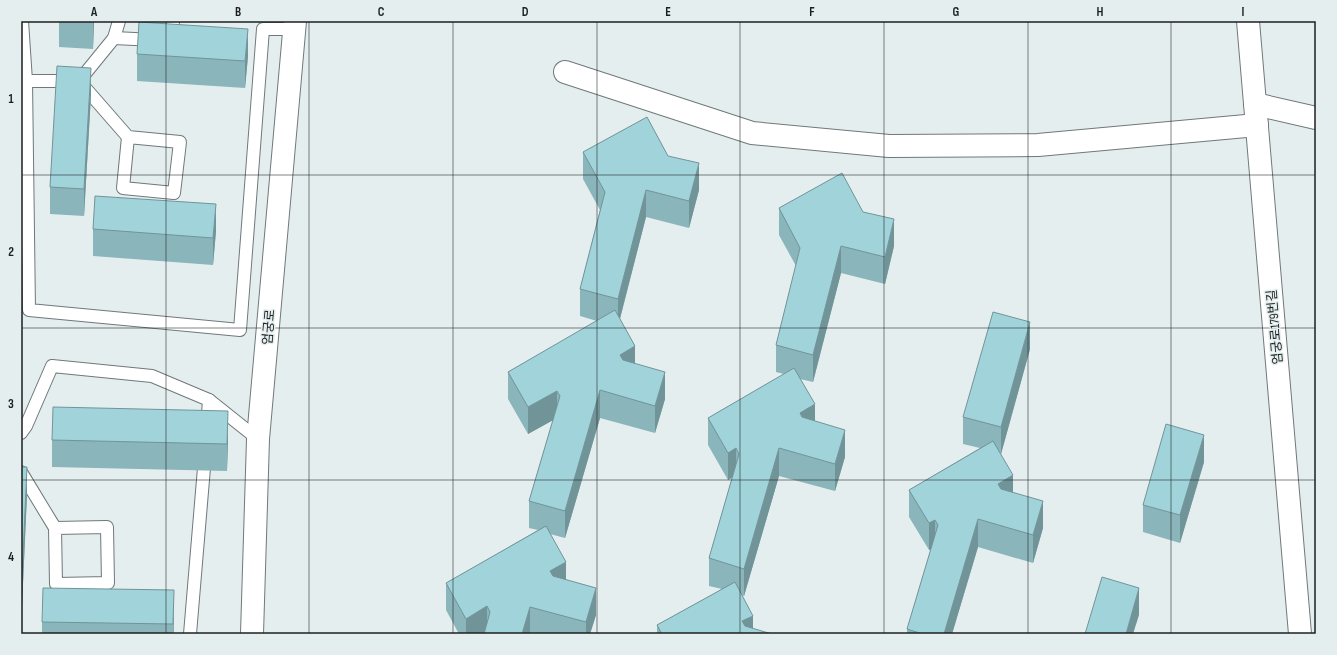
<svg xmlns="http://www.w3.org/2000/svg" width="1337" height="655" viewBox="0 0 1337 655" font-family="'Sofia Sans Condensed','Noto Sans KR',sans-serif">
  <style>
    .lines { fill: none; stroke-linecap: round; stroke-linejoin: round }
    .service-casing { stroke: #707879; stroke-width: 14 }
    .minor-casing { stroke: #707879; stroke-width: 24 }
    .tertiary-casing { stroke: #707879; stroke-width: 24 }
    .service { stroke: #fff; stroke-width: 12 }
    .minor { stroke: #fff; stroke-width: 22 }
    .tertiary { stroke: #fff; stroke-width: 22 }
    .wall { fill: #8ab5bb }
    .shaded-wall { fill: #719499 }
    .building { fill: #a1d3da; stroke: #719499 }
    .grid { fill: none; stroke: #1b1f1f; stroke-width: 1; stroke-opacity: 0.55 }
    .labels { text-anchor: middle; stroke-width: 3; stroke-linejoin: round; paint-order: stroke }
    .street-label { font-size: 13px; fill: #1b1f1f; stroke: #e5eeef }
    .neatline { fill: none; stroke: #1b1f1f; stroke-width: 1.5 }
    .grid-label { font-size: 13px; text-anchor: middle; font-weight: bold; fill: #1b1f1f }
  </style>
  <rect width="100%" height="100%" fill="#e5eeef"/>
  <g class="lines">
    <defs>
      <g id="service">
        <path d="M 22,21 L 26,81 L 29,310 L 240,330 L 263,29 L 295,29"/>
        <path d="M 114,38 L 155,40"/>
        <path d="M 172,40 L 173,21"/>
        <path d="M 26,81 L 79,81 L 114,38 L 119,21"/>
        <path d="M 80,82 L 128,137 L 123,188 L 174,193 L 180,142 L 128,137"/>
        <path d="M 209,400 L 258,439"/>
        <path d="M 21,433 L 26,426 L 52,366 L 152,376 L 209,400 L 207,427"/>
        <path d="M 21,472 L 55,528 L 56,584 L 108,583 L 107,527 L 55,528"/>
        <path d="M 190,634 L 205,456"/>
      </g>
      <g id="minor">
        <path d="M 1248,21 L 1300,634"/>
        <path d="M 565,72 L 752,133 L 889,146 L 1038,145 L 1257,125"/>
        <path d="M 1255,104 L 1316,118"/>
      </g>
      <path id="tertiary" d="M 252,634 L 258,439 L 295,21"/>
    </defs>
    <!-- service casing -->
    <use href="#service" class="service-casing"/>
    <!-- minor casing -->
    <use href="#minor" class="minor-casing"/>
    <!-- tertiary casing -->
    <use href="#tertiary" class="tertiary-casing"/>
    <!-- service -->
    <use href="#service" class="service"/>
    <!-- minor -->
    <use href="#minor" class="minor"/>
    <!-- tertiary -->
    <use href="#tertiary" class="tertiary"/>
  </g>
  <!-- wall -->
  <g class="wall">
    <path d="M 59,21 L 94,21 L 93,49 L 59,47 Z"/>
    <path d="M 137,54 L 248,56 L 245,88 L 137,81 Z"/>
    <path d="M 91,95 L 84,216 L 50,214 L 50,187 Z"/>
    <path d="M 583,152 L 668,156 L 699,190 L 689,228 L 646,217 L 620,319 L 635,363 L 665,399 L 655,433 L 600,418 L 565,538 L 550,534 L 566,579 L 596,615 L 590,634 L 459,634 L 446,610 L 446,583 L 538,530 L 529,528 L 529,501 L 553,420 L 528,434 L 508,399 L 508,372 L 597,321 L 580,316 L 580,289 L 600,210 L 583,179 Z"/>
    <path d="M 779,208 L 863,212 L 894,246 L 885,284 L 841,273 L 813,382 L 800,379 L 815,421 L 845,457 L 835,491 L 779,476 L 744,596 L 742,595 L 753,629 L 772,634 L 657,634 L 657,625 L 722,589 L 709,586 L 709,558 L 732,478 L 728,480 L 708,445 L 708,418 L 784,374 L 776,372 L 776,345 L 796,266 L 779,235 Z"/>
    <path d="M 93,229 L 216,231 L 213,265 L 93,256 Z"/>
    <path d="M 1030,349 L 1001,454 L 1013,492 L 1043,528 L 1033,563 L 978,547 L 952,634 L 907,634 L 907,629 L 931,549 L 929,550 L 909,517 L 909,490 L 980,448 L 963,444 L 963,417 Z"/>
    <path d="M 228,438 L 227,471 L 52,467 L 52,440 Z"/>
    <path d="M 1204,462 L 1180,543 L 1143,532 L 1143,505 Z"/>
    <path d="M 21,467 L 27,494 L 22,606 L 21,606 Z"/>
    <path d="M 174,617 L 174,634 L 42,634 L 42,622 Z"/>
  </g>
  <!-- shaded-wall -->
  <g class="shaded-wall">
    <path d="M 93,21 L 94,21 L 93,49 Z"/>
    <path d="M 248,29 L 248,56 L 245,88 L 245,61 Z"/>
    <path d="M 91,68 L 91,95 L 84,216 L 84,189 Z"/>
    <path d="M 699,163 L 699,190 L 689,228 L 689,201 Z"/>
    <path d="M 646,190 L 646,217 L 618,326 L 618,299 Z"/>
    <path d="M 216,204 L 216,231 L 213,265 L 213,238 Z"/>
    <path d="M 894,219 L 894,246 L 885,284 L 885,257 Z"/>
    <path d="M 841,246 L 841,273 L 813,382 L 813,355 Z"/>
    <path d="M 1030,322 L 1030,349 L 1001,454 L 1001,427 Z"/>
    <path d="M 635,346 L 635,373 L 620,382 L 620,355 Z"/>
    <path d="M 665,372 L 665,399 L 655,433 L 655,406 Z"/>
    <path d="M 600,390 L 600,418 L 565,538 L 565,511 Z"/>
    <path d="M 557,391 L 557,418 L 528,434 L 528,407 Z"/>
    <path d="M 815,404 L 815,431 L 800,440 L 800,413 Z"/>
    <path d="M 228,411 L 228,438 L 227,471 L 227,444 Z"/>
    <path d="M 845,430 L 845,457 L 835,491 L 835,464 Z"/>
    <path d="M 1204,435 L 1204,462 L 1180,543 L 1180,515 Z"/>
    <path d="M 736,448 L 736,475 L 728,480 L 728,453 Z"/>
    <path d="M 779,448 L 779,476 L 744,596 L 744,569 Z"/>
    <path d="M 27,467 L 27,494 L 22,606 L 22,579 Z"/>
    <path d="M 1013,475 L 1013,502 L 998,511 L 998,484 Z"/>
    <path d="M 1043,501 L 1043,528 L 1033,563 L 1033,535 Z"/>
    <path d="M 978,519 L 978,547 L 952,634 L 944,634 Z"/>
    <path d="M 935,520 L 935,547 L 929,550 L 929,523 Z"/>
    <path d="M 566,562 L 566,589 L 550,598 L 550,571 Z"/>
    <path d="M 596,588 L 596,615 L 590,634 L 586,634 L 586,622 Z"/>
    <path d="M 1139,588 L 1139,615 L 1133,634 L 1126,634 Z"/>
    <path d="M 174,590 L 174,617 L 173,634 Z"/>
    <path d="M 487,606 L 487,634 L 466,634 L 466,619 Z"/>
    <path d="M 530,607 L 530,634 L 522,634 Z"/>
    <path d="M 753,616 L 753,634 L 742,634 L 742,621 Z"/>
  </g>
  <!-- building -->
  <g class="building">
    <path d="M 139,22 L 248,29 L 245,61 L 137,54 Z"/>
    <path d="M 57,66 L 91,68 L 84,189 L 50,187 Z"/>
    <path d="M 647,117 L 668,156 L 699,163 L 689,201 L 646,190 L 618,299 L 580,289 L 605,192 L 583,152 Z"/>
    <path d="M 842,173 L 863,212 L 894,219 L 885,257 L 841,246 L 813,355 L 776,345 L 800,248 L 779,208 Z"/>
    <path d="M 95,196 L 216,204 L 213,238 L 93,229 Z"/>
    <path d="M 615,310 L 635,346 L 620,355 L 623,360 L 665,372 L 655,406 L 600,390 L 565,511 L 529,501 L 560,396 L 557,391 L 528,407 L 508,372 Z"/>
    <path d="M 993,312 L 1030,322 L 1001,427 L 963,417 Z"/>
    <path d="M 794,368 L 815,404 L 800,413 L 802,417 L 845,430 L 835,464 L 779,448 L 744,569 L 709,558 L 739,454 L 736,448 L 728,453 L 708,418 Z"/>
    <path d="M 53,407 L 228,411 L 227,444 L 52,440 Z"/>
    <path d="M 1166,424 L 1204,435 L 1180,515 L 1143,505 Z"/>
    <path d="M 993,441 L 1013,475 L 998,484 L 1001,489 L 1043,501 L 1033,535 L 978,519 L 944,634 L 923,634 L 907,629 L 938,525 L 935,520 L 929,523 L 909,490 Z"/>
    <path d="M 21,467 L 27,467 L 22,579 L 21,579 Z"/>
    <path d="M 546,526 L 566,562 L 550,571 L 553,576 L 596,588 L 586,622 L 530,607 L 522,634 L 484,634 L 490,612 L 487,606 L 466,619 L 446,583 Z"/>
    <path d="M 1102,577 L 1139,588 L 1126,634 L 1085,634 Z"/>
    <path d="M 735,582 L 753,616 L 742,621 L 745,626 L 772,634 L 662,634 L 657,625 Z"/>
    <path d="M 43,588 L 174,590 L 173,624 L 42,622 Z"/>
  </g>
  <!-- grid -->
  <path class="grid" d="M 166,21 L 166,634M 309,21 L 309,634M 453,21 L 453,634M 597,21 L 597,634M 740,21 L 740,634M 884,21 L 884,634M 1028,21 L 1028,634M 1171,21 L 1171,634M 21,175 L 1316,175M 21,328 L 1316,328M 21,480 L 1316,480"/>
  <g class="labels">
    <!-- street labels -->
    <g class="street-label">
      <text transform="translate(268 327) rotate(-85)" y="5">엄궁로</text>
      <text transform="translate(1274 327) rotate(-95)" y="5">엄궁로179번길</text>
    </g>
  </g>
  <!-- border -->
  <rect width="1337" height="655" fill="none" stroke="#e5eeef" stroke-width="44"/>
  <rect x="22" y="22" width="1293" height="611" class="neatline"/>
  <g class="grid-label">
    <text x="94" y="16">A</text>
    <text x="238" y="16">B</text>
    <text x="381" y="16">C</text>
    <text x="525" y="16">D</text>
    <text x="668" y="16">E</text>
    <text x="812" y="16">F</text>
    <text x="956" y="16">G</text>
    <text x="1100" y="16">H</text>
    <text x="1243" y="16">I</text>
    <text x="11" y="103">1</text>
    <text x="11" y="256">2</text>
    <text x="11" y="408">3</text>
    <text x="11" y="561">4</text>
  </g>
</svg>
